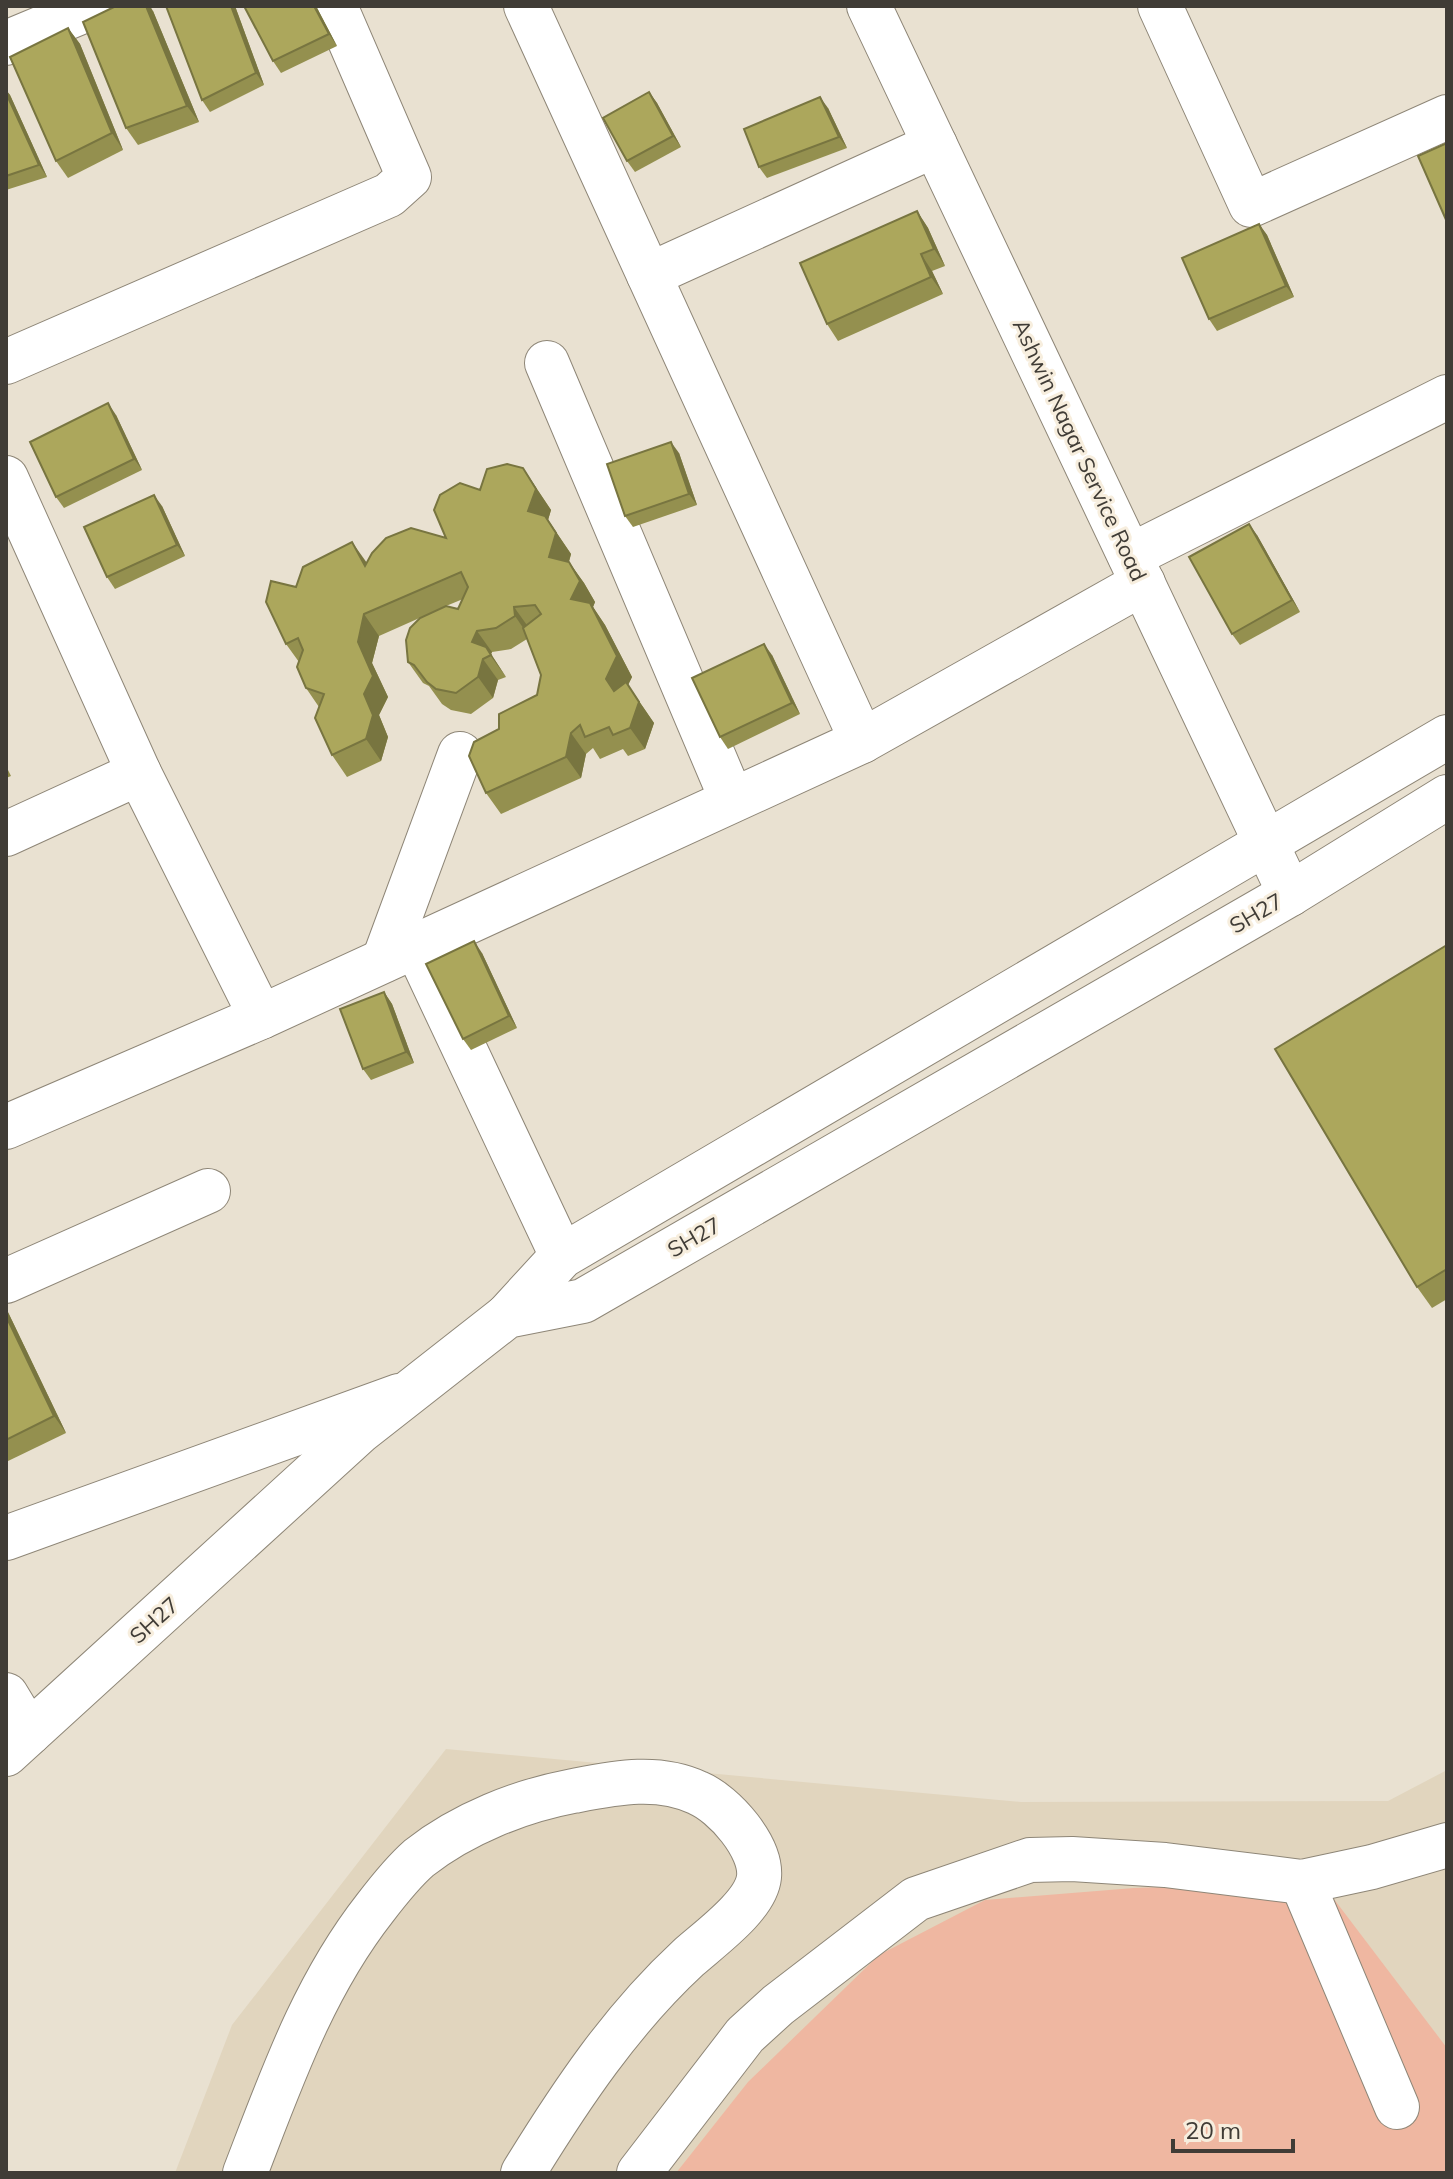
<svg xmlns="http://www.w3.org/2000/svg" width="1453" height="2179" viewBox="0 0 1453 2179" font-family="Mulish,sans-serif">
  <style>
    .built { fill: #e1d5be }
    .green { fill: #efb7a1 }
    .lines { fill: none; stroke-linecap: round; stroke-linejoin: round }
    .minor-casing { stroke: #8e8677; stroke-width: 46 }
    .major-casing { stroke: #8e8677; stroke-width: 46 }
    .minor { stroke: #fff; stroke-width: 44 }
    .major { stroke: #fff; stroke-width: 44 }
    .wall { fill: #94904f; fill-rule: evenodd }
    .shaded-wall { fill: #787540 }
    .building { fill: #aca75c; stroke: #787540; stroke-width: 2 }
    .labels { text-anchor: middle; stroke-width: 6; stroke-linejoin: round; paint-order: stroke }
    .street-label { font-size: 22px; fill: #403c36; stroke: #f7eede }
  </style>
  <rect width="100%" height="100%" fill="#e9e1d1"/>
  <!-- built -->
  <path class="built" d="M 446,1749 L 1021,1802 L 1388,1801 L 1447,1770 L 1447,2173 L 175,2173 L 232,2025 Z"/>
  <!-- green -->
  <path class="green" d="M 1321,1882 L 1447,2048 L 1447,2167 L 1444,2173 L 676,2173 L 748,2082 L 879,1955 L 985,1900 L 1134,1888 Z"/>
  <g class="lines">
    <defs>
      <g id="minor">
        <path d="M 869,6 L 1290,894"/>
        <path d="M 1160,6 L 1251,205 L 1447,117"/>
        <path d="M 6,43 L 95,6"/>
        <path d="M 649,275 L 935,145"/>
        <path d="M 6,362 L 389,195 L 409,177 L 335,6"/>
        <path d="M 547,363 L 732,800"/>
        <path d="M 6,478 L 139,773 L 261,1017"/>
        <path d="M 1130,556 L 1447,397"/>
        <path d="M 862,741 L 1143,583"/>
        <path d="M 6,834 L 139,773"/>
        <path d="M 416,946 L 562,1256"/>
        <path d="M 384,960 L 460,754"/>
        <path d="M 6,1127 L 261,1017 L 862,741 L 526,6"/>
        <path d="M 6,1281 L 208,1191"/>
        <path d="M 6,1538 L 399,1396"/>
        <path d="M 6,1695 L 29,1733"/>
        <path d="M 1302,1882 L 1397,2107"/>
        <path d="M 245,2173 C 281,2080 313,1987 375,1908 C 388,1891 403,1872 419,1858 C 462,1824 520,1801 573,1791 C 615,1783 658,1774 698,1793 C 724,1804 762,1847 759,1877 C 756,1906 709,1939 688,1958 C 621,2020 571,2095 523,2173"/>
        <path d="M 639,2173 L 745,2035 L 778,2005 L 916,1899 L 1030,1860 L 1072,1859 L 1165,1865 L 1302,1882 L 1372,1867 L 1447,1845"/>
      </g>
      <g id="major">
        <path d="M 507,1316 L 562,1256 L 1447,737"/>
        <path d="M 6,1754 L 359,1432 L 507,1316 L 583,1301 L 1290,894 L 1447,797"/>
      </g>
    </defs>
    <!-- minor casing -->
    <use href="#minor" class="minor-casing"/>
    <!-- major casing -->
    <use href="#major" class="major-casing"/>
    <!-- minor -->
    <use href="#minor" class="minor"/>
    <!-- major -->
    <use href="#major" class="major"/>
  </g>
  <!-- wall -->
  <g class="wall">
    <path d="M 235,6 L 264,85 L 210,112 L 202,100 Z"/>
    <path d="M 316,6 L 337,46 L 281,73 L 273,61 Z"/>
    <path d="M 153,11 L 199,122 L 138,145 L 126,128 Z"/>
    <path d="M 68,28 L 80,44 L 123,150 L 68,178 L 56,161 Z"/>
    <path d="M 6,90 L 10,95 L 47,177 L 6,190 Z"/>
    <path d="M 649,92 L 657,103 L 681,147 L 635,172 L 627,161 Z"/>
    <path d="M 828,108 L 847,148 L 767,178 L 759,167 Z"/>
    <path d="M 917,211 L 928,228 L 945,266 L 932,271 L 943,294 L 838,341 L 827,324 Z"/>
    <path d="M 1259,224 L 1267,235 L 1294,297 L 1217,331 L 1209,319 Z"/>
    <path d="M 116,415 L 142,470 L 64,508 L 56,497 Z"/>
    <path d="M 679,453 L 697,505 L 633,527 L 625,516 Z"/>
    <path d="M 523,468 L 551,510 L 548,520 L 571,554 L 569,562 L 584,583 L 595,602 L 593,607 L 605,625 L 632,677 L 628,685 L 654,723 L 645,749 L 628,756 L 623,749 L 600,759 L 593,748 L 586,754 L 581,778 L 501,814 L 486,793 L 499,729 L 537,695 L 541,675 L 527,639 L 511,649 L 492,652 L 491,654 L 506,677 L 498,680 L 493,698 L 471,714 L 451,710 L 442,704 L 429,686 L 423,683 L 408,662 L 442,608 L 379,636 L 372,663 L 388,697 L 379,715 L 388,737 L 381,761 L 347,777 L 332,755 L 319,707 L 306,688 L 299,662 L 286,644 L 296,587 L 367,562 L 446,538 L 480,490 ZM 463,599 L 458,609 L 446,606 Z"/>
    <path d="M 162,506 L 185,556 L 115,589 L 107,577 Z"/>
    <path d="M 1257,535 L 1300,612 L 1240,645 L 1232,634 Z"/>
    <path d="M 772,655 L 800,714 L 728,749 L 720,737 Z"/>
    <path d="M 6,766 L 11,776 L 6,778 Z"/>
    <path d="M 1447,945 L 1447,1299 L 1432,1308 L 1417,1287 Z"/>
    <path d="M 482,953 L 517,1028 L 471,1050 L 463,1039 Z"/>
    <path d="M 384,992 L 392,1004 L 414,1063 L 371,1080 L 363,1069 Z"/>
    <path d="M 6,1308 L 66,1433 L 6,1462 Z"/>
  </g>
  <!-- shaded-wall -->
  <g class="shaded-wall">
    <path d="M 146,6 L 150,6 L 153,11 L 199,122 L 187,106 Z"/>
    <path d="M 231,6 L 235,6 L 264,85 L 256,73 Z"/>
    <path d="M 314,6 L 316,6 L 337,46 L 329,34 Z"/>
    <path d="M 68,28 L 80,44 L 123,150 L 112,133 Z"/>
    <path d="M 6,90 L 10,95 L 47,177 L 39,165 L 6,93 Z"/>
    <path d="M 649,92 L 657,103 L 681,147 L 673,136 Z"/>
    <path d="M 820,97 L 828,108 L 847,148 L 839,137 Z"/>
    <path d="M 917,211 L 928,228 L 945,266 L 934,249 Z"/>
    <path d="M 1259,224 L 1267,235 L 1294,297 L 1286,286 Z"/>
    <path d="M 921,254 L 932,271 L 943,294 L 931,277 Z"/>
    <path d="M 108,403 L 116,415 L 142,470 L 134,459 Z"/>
    <path d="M 671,442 L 679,453 L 697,505 L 689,494 Z"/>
    <path d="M 523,468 L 551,510 L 548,520 L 571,554 L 564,578 L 549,557 L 528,511 Z"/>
    <path d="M 154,495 L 162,506 L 185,556 L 177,545 Z"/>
    <path d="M 1249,524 L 1257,535 L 1300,612 L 1292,600 Z"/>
    <path d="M 352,542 L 367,563 L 365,566 Z"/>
    <path d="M 569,562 L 584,583 L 595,602 L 593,607 L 605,625 L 632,677 L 628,685 L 654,723 L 645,749 L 630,728 L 621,700 L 606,679 L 571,599 Z"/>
    <path d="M 514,607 L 529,628 L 530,638 L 515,616 Z"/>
    <path d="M 364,614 L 379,636 L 372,663 L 388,697 L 379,715 L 388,737 L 381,761 L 366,739 L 364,694 L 358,642 Z"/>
    <path d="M 477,631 L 492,652 L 491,654 L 506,677 L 490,655 L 472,642 Z"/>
    <path d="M 764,644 L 772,655 L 800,714 L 792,703 Z"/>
    <path d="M 483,659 L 498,680 L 493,698 L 478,677 Z"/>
    <path d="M 571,733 L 586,754 L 581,778 L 566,757 Z"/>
    <path d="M 474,941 L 482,953 L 517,1028 L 509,1016 Z"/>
    <path d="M 384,992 L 392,1004 L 414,1063 L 406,1052 Z"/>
    <path d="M 6,1308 L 66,1433 L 54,1416 L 6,1316 Z"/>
  </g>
  <!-- building -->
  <g class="building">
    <path d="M 116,6 L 146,6 L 187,106 L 126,128 L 83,22 Z"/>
    <path d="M 166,6 L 231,6 L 256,73 L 202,100 Z"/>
    <path d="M 244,6 L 314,6 L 329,34 L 273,61 Z"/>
    <path d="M 68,28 L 112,133 L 56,161 L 10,57 Z"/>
    <path d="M 649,92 L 673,136 L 627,161 L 603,118 Z"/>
    <path d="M 6,93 L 39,165 L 6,176 Z"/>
    <path d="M 820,97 L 839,137 L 759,167 L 744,129 Z"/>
    <path d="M 1447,143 L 1447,222 L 1418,156 Z"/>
    <path d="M 917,211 L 934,249 L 921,254 L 931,277 L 827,324 L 800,263 Z"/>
    <path d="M 1259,224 L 1286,286 L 1209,319 L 1182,258 Z"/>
    <path d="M 108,403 L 134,459 L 56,497 L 30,442 Z"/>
    <path d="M 671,442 L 689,494 L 625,516 L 607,464 Z"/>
    <path d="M 507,464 L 523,468 L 536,489 L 528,511 L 545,516 L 556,533 L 549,557 L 569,562 L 580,581 L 571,599 L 590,603 L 617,656 L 606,679 L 614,691 L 626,682 L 639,702 L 630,728 L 613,735 L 609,727 L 585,737 L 580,725 L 571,733 L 566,757 L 486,793 L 469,756 L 474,742 L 499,729 L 499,714 L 537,695 L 541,675 L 523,628 L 541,614 L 535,605 L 514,607 L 515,616 L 496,628 L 477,631 L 472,642 L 486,647 L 491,655 L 483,659 L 478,677 L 456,693 L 436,689 L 427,682 L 414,665 L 408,662 L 406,640 L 410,628 L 420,618 L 446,606 L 458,609 L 468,587 L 461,572 L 364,614 L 358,642 L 373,676 L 364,694 L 373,715 L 366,739 L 332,755 L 315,718 L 324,694 L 306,688 L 297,667 L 303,650 L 298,638 L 286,644 L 266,602 L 271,581 L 296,587 L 303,567 L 352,542 L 365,566 L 372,553 L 386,538 L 411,528 L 446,538 L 434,510 L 440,495 L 460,483 L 480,490 L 487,469 Z"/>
    <path d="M 154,495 L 177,545 L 107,577 L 84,527 Z"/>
    <path d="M 1249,524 L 1292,600 L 1232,634 L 1189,557 Z"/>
    <path d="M 764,644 L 792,703 L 720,737 L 692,678 Z"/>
    <path d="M 474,941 L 509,1016 L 463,1039 L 426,964 Z"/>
    <path d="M 1447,945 L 1447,1269 L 1417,1287 L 1275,1049 Z"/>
    <path d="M 384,992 L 406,1052 L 363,1069 L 340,1009 Z"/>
    <path d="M 6,1316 L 54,1416 L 6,1440 Z"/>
  </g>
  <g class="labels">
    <!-- street labels -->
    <g class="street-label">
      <text transform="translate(1080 450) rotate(65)" y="8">Ashwin Nagar Service Road</text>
      <text transform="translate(1256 913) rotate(-30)" y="8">SH27</text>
      <text transform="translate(694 1237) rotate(-30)" y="8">SH27</text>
      <text transform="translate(154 1620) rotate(-42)" y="8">SH27</text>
    </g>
  </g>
  <!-- border -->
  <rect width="1453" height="2179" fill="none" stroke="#403c36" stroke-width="16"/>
  <!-- scale -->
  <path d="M1173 2139v12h120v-12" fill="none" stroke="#403c36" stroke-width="4"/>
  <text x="1185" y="2139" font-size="24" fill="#403c36" stroke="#f7eede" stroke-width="6" paint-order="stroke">20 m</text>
</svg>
